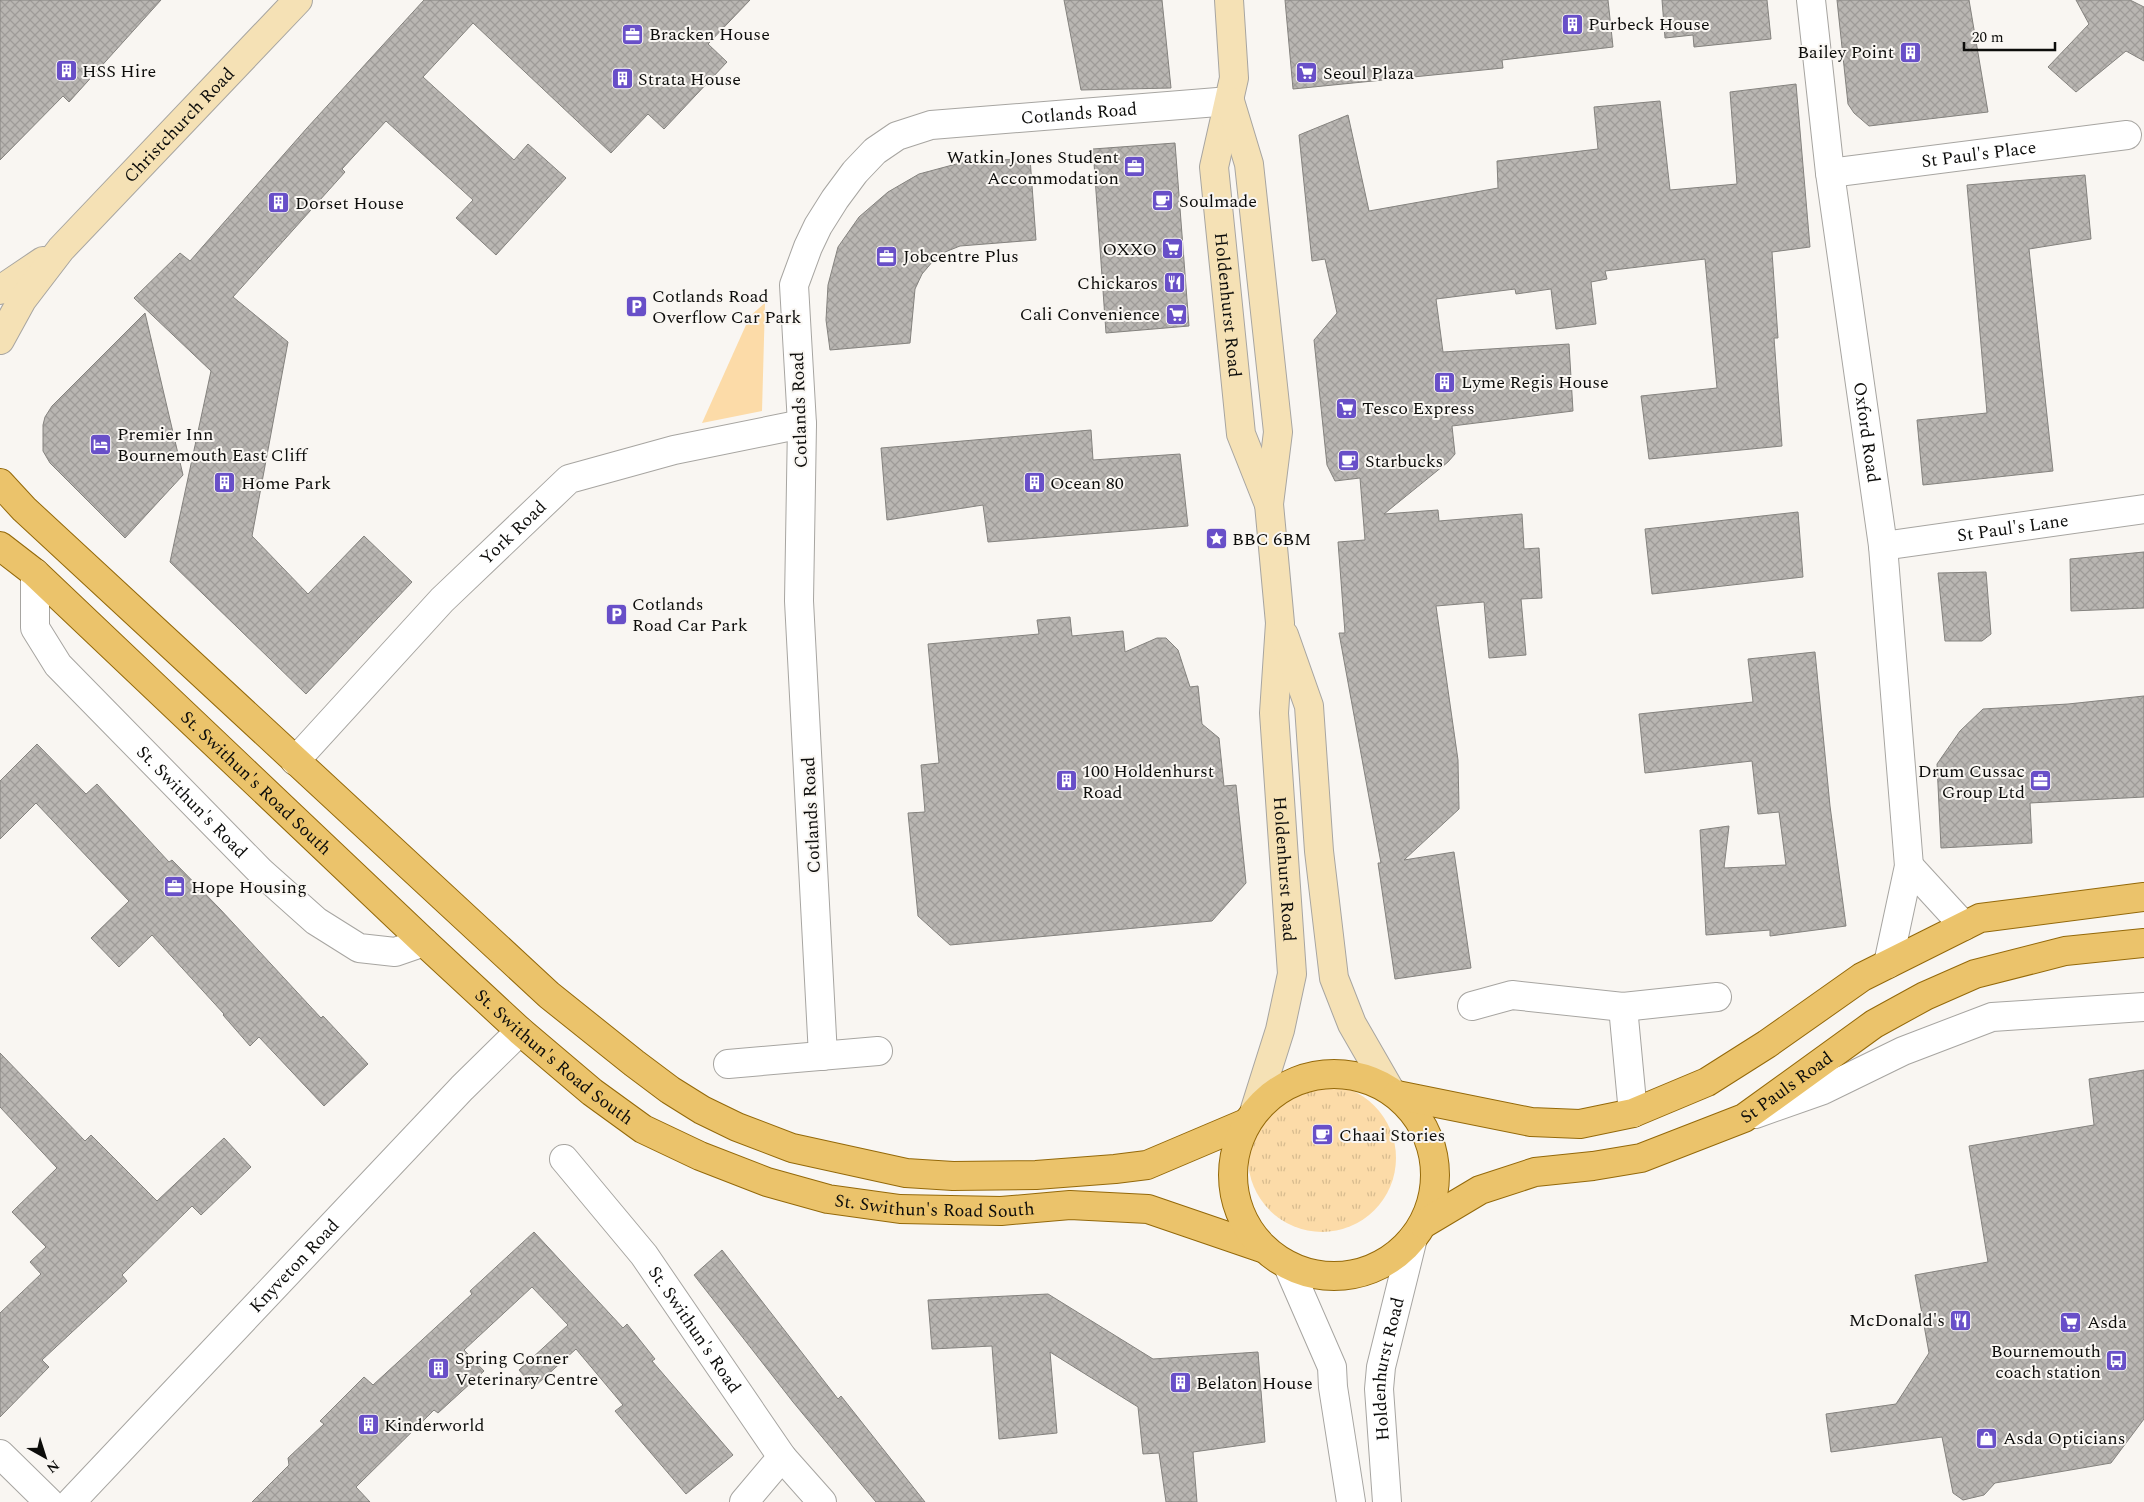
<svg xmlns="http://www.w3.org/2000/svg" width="2144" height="1502" viewBox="0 0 2144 1502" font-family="Spectral,serif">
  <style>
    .grass { fill: #fcdba8 }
    .park { fill: url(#park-tufts) }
    .building { fill: url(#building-cross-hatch); stroke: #84827e }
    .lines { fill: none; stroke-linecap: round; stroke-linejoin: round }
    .minor-casing { stroke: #a7a5a1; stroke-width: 30 }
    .tertiary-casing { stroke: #a7a5a1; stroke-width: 30 }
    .secondary-casing { stroke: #a7a5a1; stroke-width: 30 }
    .primary-casing { stroke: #94690a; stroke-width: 30 }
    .minor { stroke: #fff; stroke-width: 28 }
    .tertiary { stroke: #fff; stroke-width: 28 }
    .secondary { stroke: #f5e1b5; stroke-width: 28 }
    .primary { stroke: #ebc36b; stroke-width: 28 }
    .labels { text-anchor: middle; stroke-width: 4; stroke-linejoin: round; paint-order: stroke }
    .poi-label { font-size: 18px; fill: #0d0d0b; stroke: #f9f6f2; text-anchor: start }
    .street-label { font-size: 18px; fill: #0d0d0b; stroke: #f9f6f2 }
  </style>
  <defs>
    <pattern id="park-tufts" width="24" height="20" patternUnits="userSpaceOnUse" patternTransform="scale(1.25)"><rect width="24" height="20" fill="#fcdba8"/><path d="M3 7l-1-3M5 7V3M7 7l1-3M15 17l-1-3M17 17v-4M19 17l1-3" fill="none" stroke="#d7bb8f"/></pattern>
    <pattern id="building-cross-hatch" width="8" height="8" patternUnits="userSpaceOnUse" patternTransform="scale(1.25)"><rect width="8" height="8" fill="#b9b6b2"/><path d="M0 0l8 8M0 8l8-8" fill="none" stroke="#9e9b98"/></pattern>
  </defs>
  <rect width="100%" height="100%" fill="#f9f6f2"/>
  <!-- grass -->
  <path class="grass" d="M 765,303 L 762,411 L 702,423 L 750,316 Z"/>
  <!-- park -->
  <circle class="park" cx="1322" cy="1158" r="74"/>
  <!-- building -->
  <g class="building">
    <path d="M 0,0 L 161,0 L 69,102 L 63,96 L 0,160 Z"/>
    <path d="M 424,0 L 750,0 L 708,44 L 727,62 L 664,129 L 648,114 L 611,153 L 473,23 L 423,77 L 514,160 L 528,144 L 566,178 L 496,255 L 456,218 L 473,200 L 386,121 L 342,169 L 345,172 L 233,297 L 288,342 L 252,536 L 308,594 L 364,536 L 412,582 L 306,694 L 170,562 L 211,371 L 134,298 L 180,253 L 190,261 L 307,128 Z"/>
    <path d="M 1064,0 L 1162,0 L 1171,88 L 1081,90 Z"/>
    <path d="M 1285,0 L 1608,0 L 1613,47 L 1502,60 L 1503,68 L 1293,89 Z"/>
    <path d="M 1662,0 L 1767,0 L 1771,39 L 1694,47 L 1693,35 L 1665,38 Z"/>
    <path d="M 1837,0 L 1969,0 L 1988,112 L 1869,126 L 1854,113 L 1848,104 Z"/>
    <path d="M 2076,0 L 2130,0 L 2144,7 L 2144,61 L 2126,51 L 2076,92 L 2048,67 L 2089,24 Z"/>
    <path d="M 1796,84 L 1810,247 L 1772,252 L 1778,338 L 1774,338 L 1782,446 L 1649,459 L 1641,396 L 1717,388 L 1705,259 L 1605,271 L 1607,279 L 1591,282 L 1596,324 L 1556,329 L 1551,289 L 1516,294 L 1515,289 L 1436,299 L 1443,352 L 1569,344 L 1573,411 L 1452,426 L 1455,454 L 1448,462 L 1384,514 L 1438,510 L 1439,521 L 1522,514 L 1524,549 L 1539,548 L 1542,598 L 1521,599 L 1526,655 L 1489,658 L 1484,602 L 1436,606 L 1458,760 L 1459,809 L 1404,860 L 1454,852 L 1471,968 L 1395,979 L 1378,863 L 1381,863 L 1339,633 L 1345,633 L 1338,542 L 1365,540 L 1360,478 L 1335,481 L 1327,465 L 1314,340 L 1337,313 L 1325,259 L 1312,261 L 1299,135 L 1348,115 L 1369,211 L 1498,188 L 1497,161 L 1598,149 L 1594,107 L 1660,101 L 1670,190 L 1737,184 L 1730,92 Z"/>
    <path d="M 1175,143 L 1189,326 L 1106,333 L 1093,149 Z"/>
    <path d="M 1030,158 L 1036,240 L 960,246 L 945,252 L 933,261 L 922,274 L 915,289 L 910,343 L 830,350 L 826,320 L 828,285 L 838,247 L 859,217 L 888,192 L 919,174 L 960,163 Z"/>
    <path d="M 2085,175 L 2091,239 L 2029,249 L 2053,471 L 1923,485 L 1917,420 L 1987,413 L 1967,185 Z"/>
    <path d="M 145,313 L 183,475 L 125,538 L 50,463 L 43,451 L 43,425 L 45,417 L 52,406 Z"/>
    <path d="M 1091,430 L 1093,460 L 1180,454 L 1188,526 L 988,542 L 983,505 L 887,520 L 881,448 Z"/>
    <path d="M 1798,512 L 1803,577 L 1652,594 L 1645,529 Z"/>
    <path d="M 2144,552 L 2144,608 L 2071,611 L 2070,559 Z"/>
    <path d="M 1986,572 L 1991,634 L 1982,641 L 1945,641 L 1938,573 Z"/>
    <path d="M 1070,617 L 1072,636 L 1123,631 L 1125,652 L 1157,638 L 1166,638 L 1178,650 L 1190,687 L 1198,686 L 1202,724 L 1219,738 L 1224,786 L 1236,785 L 1246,883 L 1212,921 L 950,945 L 918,916 L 908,813 L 925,812 L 921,765 L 939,763 L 928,644 L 1039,634 L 1037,620 Z"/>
    <path d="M 1815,652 L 1830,806 L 1846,926 L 1770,936 L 1770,930 L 1706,935 L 1700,830 L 1729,826 L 1724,868 L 1786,865 L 1779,812 L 1758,814 L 1752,761 L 1645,773 L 1639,714 L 1753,702 L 1748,659 Z"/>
    <path d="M 2144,696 L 2144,797 L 2030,803 L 2032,843 L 1941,848 L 1937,764 L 1960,731 L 1983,709 L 2068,704 Z"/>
    <path d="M 37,744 L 86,794 L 97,784 L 169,862 L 172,860 L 220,909 L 321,1018 L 323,1016 L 368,1064 L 324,1106 L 259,1037 L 250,1046 L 223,1015 L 224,1014 L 152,935 L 119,967 L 91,938 L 129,901 L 36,803 L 0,839 L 0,781 Z"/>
    <path d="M 0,1053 L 85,1141 L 91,1135 L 157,1201 L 224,1138 L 251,1167 L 201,1215 L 192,1206 L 122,1275 L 127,1281 L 42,1360 L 49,1367 L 0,1417 L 0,1313 L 41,1274 L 30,1262 L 46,1247 L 12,1212 L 57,1168 L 0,1107 Z"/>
    <path d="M 2144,1070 L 2144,1419 L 2111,1463 L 1995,1483 L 1984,1495 L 1963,1500 L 1953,1493 L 1942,1437 L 1831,1452 L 1826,1414 L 1896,1404 L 1929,1353 L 1915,1275 L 1988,1262 L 1969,1146 L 2094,1125 L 2089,1079 Z"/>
    <path d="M 534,1232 L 623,1328 L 627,1324 L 655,1359 L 652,1361 L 733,1455 L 686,1494 L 615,1411 L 623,1405 L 576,1349 L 534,1387 L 519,1370 L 568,1325 L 532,1287 L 464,1350 L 484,1371 L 438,1413 L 434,1410 L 356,1487 L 370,1502 L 252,1502 L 289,1465 L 288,1458 L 324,1424 L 320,1421 L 364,1377 L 373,1385 L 472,1294 L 470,1291 Z"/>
    <path d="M 722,1250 L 838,1399 L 841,1396 L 925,1502 L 876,1502 L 793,1402 L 694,1275 Z"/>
    <path d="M 1048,1294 L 1153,1359 L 1258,1352 L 1265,1442 L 1193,1452 L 1197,1502 L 1166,1502 L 1159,1453 L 1143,1454 L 1138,1407 L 1050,1352 L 1057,1433 L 999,1439 L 992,1346 L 932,1349 L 928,1300 Z"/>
  </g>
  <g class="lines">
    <defs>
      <g id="minor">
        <path id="s1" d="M 1811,0 L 1830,173 L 1883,546 L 1909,866 L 1888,964"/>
        <path id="s2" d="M 1830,173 L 2127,135"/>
        <path id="s3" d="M 1883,546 L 2144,509"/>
        <path id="s4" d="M 35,573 L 35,628 L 58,665 L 261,872 L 316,921 L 359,948 L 395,952 L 424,942"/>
        <path id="s5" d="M 295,761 L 442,600 L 569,479 L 674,450 L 802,424"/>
        <path d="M 1909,866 L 1964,926"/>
        <path d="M 1472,1006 L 1512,995 L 1623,1007 L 1717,997"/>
        <path d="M 1623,1007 L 1633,1113"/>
        <path id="s6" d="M 823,1056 L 799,601 L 802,424 L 794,285 L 808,247 L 818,226 L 835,199 L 855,172 L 875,151 L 897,136 L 931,125 L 1230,101"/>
        <path d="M 728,1064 L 878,1051"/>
        <path d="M 1755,1114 L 1823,1090 L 1903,1051 L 1992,1017 L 2144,1007"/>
        <path id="s7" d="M 564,1159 L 644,1255 L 782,1457 L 822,1502"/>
        <path d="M 0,1454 L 49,1502"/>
        <path id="s8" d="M 71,1502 L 462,1088 L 520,1031"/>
        <path d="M 744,1502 L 782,1457"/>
      </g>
      <g id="tertiary">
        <path d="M 1288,1266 L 1332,1367 L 1333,1387 L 1351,1502"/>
        <path id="s9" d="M 1387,1502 L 1379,1389 L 1381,1367 L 1413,1238"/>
      </g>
      <g id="secondary">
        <path id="s10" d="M 1229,0 L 1234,78 L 1214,167 L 1241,434 L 1268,502"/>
        <path id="s11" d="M 1230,101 L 1249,164 L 1278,432 L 1269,504 L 1280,623 L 1274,713 L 1292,974 L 1280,1030 L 1255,1109"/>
        <path d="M 0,290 L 43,261"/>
        <path id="s12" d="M 0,340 L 22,300 L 61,249 L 298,0"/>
        <path d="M 1284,635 L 1309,706 L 1319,851 L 1334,978 L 1352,1024 L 1390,1090"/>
      </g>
      <g id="primary">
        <path d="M 0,483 L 24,509 L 549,995 L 634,1063 L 670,1090 L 702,1110 L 737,1127 L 792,1148 L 906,1173 L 953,1176 L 1036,1175 L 1115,1169 L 1147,1165 L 1246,1123"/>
        <path id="s13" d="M 0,546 L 35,573 L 424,942 L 520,1031 L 592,1092 L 643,1129 L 700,1156 L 767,1182 L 828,1199 L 900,1209 L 1001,1211 L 1070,1205 L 1148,1209 L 1262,1248"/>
        <circle cx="1334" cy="1175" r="101"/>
        <path d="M 1397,1095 L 1531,1122 L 1580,1124 L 1633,1113 L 1707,1082 L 1767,1044 L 1862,977 L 1980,918 L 2144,897"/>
        <path id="s14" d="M 1423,1224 L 1480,1190 L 1535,1172 L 1593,1166 L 1641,1158 L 1744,1118 L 1874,1024 L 1925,996 L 1975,974 L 2065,951 L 2144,943"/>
      </g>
    </defs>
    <!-- minor casing -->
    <use href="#minor" class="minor-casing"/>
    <!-- tertiary casing -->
    <use href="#tertiary" class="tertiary-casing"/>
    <!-- secondary casing -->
    <use href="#secondary" class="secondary-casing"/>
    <!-- primary casing -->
    <use href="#primary" class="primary-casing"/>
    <!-- minor -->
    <use href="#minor" class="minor"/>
    <!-- tertiary -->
    <use href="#tertiary" class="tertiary"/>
    <!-- secondary -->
    <use href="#secondary" class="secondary"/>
    <!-- primary -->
    <use href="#primary" class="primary"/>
  </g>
  <!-- icons -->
  <defs>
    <symbol id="building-square" viewBox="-11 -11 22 22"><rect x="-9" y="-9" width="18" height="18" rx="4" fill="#684fc8" stroke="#f9f6f2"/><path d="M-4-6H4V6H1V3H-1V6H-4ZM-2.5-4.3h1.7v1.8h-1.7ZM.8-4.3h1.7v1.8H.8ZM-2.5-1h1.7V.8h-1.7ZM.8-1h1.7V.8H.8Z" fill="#fff"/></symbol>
    <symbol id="office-square" viewBox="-11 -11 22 22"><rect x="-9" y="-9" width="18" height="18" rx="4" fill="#684fc8" stroke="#f9f6f2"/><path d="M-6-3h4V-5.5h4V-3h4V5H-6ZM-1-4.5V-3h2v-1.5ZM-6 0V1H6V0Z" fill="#fff"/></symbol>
    <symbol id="supermarket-square" viewBox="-11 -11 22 22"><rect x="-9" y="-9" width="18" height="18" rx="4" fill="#684fc8" stroke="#f9f6f2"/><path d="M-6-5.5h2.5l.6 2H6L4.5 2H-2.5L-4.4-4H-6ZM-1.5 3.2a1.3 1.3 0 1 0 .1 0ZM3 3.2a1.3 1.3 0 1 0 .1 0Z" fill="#fff"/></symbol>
    <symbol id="cafe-square" viewBox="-11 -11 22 22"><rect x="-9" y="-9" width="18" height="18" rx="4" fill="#684fc8" stroke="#f9f6f2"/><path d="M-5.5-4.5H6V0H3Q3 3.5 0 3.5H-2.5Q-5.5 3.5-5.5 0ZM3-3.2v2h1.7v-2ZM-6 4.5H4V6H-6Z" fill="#fff"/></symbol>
    <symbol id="restaurant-square" viewBox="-11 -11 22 22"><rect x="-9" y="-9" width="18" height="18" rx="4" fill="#684fc8" stroke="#f9f6f2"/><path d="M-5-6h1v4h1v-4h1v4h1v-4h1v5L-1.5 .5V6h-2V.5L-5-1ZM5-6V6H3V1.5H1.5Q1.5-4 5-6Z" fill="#fff"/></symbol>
    <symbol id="parking-square" viewBox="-11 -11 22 22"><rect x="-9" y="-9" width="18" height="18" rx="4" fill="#684fc8" stroke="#f9f6f2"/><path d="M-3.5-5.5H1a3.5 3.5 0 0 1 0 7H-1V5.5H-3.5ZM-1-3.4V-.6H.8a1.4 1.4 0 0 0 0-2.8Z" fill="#fff"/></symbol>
    <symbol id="hotel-square" viewBox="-11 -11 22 22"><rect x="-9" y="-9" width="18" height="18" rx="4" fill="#684fc8" stroke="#f9f6f2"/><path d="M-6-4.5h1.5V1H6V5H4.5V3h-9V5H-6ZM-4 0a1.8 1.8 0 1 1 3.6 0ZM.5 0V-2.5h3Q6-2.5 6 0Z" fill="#fff"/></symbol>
    <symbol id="sight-square" viewBox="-11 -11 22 22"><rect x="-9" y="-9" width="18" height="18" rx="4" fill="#684fc8" stroke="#f9f6f2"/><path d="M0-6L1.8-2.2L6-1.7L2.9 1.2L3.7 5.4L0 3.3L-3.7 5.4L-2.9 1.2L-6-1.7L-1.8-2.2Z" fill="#fff"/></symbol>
    <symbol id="bus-square" viewBox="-11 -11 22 22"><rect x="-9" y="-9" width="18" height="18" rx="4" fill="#684fc8" stroke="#f9f6f2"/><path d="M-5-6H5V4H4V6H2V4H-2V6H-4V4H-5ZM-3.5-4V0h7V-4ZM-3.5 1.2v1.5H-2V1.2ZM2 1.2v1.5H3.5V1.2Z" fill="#fff"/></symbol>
    <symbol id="shop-square" viewBox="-11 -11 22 22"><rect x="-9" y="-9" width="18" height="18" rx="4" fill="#684fc8" stroke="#f9f6f2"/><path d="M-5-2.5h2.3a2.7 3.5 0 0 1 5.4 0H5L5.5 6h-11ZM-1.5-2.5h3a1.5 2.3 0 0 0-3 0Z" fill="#fff"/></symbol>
  </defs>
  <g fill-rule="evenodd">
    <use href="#building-square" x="1560" y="12" width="25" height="25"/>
    <use href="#office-square" x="620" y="22" width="25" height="25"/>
    <use href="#building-square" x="1898" y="40" width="25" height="25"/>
    <use href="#building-square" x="54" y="58" width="25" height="25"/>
    <use href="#supermarket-square" x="1294" y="60" width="25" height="25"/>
    <use href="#building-square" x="610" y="66" width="25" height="25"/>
    <use href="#office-square" x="1122" y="154" width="25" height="25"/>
    <use href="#cafe-square" x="1150" y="188" width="25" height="25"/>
    <use href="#building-square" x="266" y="190" width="25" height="25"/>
    <use href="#supermarket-square" x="1160" y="236" width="25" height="25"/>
    <use href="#office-square" x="874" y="244" width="25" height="25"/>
    <use href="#restaurant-square" x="1162" y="270" width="25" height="25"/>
    <use href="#parking-square" x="624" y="294" width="25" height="25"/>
    <use href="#supermarket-square" x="1164" y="302" width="25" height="25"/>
    <use href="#building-square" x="1432" y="370" width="25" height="25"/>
    <use href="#supermarket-square" x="1334" y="396" width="25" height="25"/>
    <use href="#hotel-square" x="88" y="432" width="25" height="25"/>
    <use href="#cafe-square" x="1336" y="448" width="25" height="25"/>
    <use href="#building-square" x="212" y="470" width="25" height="25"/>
    <use href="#building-square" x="1022" y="470" width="25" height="25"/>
    <use href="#sight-square" x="1204" y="526" width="25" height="25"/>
    <use href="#parking-square" x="604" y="602" width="25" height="25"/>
    <use href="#building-square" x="1054" y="768" width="25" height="25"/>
    <use href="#office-square" x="2028" y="768" width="25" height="25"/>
    <use href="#office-square" x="162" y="874" width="25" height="25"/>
    <use href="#cafe-square" x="1310" y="1122" width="25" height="25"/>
    <use href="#restaurant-square" x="1948" y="1308" width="25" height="25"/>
    <use href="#supermarket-square" x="2058" y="1310" width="25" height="25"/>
    <use href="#bus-square" x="2104" y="1348" width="25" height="25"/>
    <use href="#building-square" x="426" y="1356" width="25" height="25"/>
    <use href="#building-square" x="1168" y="1370" width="25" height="25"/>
    <use href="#building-square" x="356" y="1412" width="25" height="25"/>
    <use href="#shop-square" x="1974" y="1426" width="25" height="25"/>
  </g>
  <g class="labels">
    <!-- poi labels -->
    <g class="poi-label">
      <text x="1588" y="30">Purbeck House</text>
      <text x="649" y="40">Bracken House</text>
      <text x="1894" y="58" text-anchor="end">Bailey Point</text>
      <text x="82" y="77">HSS Hire</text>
      <text x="1323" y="79">Seoul Plaza</text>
      <text x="638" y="85">Strata House</text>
      <text x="1119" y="163" text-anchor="end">Watkin Jones Student<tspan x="1119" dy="21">Accommodation</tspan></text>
      <text x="1179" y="207">Soulmade</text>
      <text x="295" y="209">Dorset House</text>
      <text x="1157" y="255" text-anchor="end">OXXO</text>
      <text x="903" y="262">Jobcentre Plus</text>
      <text x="1158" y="289" text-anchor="end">Chickaros</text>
      <text x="652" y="302">Cotlands Road<tspan x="652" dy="21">Overflow Car Park</tspan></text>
      <text x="1160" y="320" text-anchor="end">Cali Convenience</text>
      <text x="1461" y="388">Lyme Regis House</text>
      <text x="1362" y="414">Tesco Express</text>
      <text x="117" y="440">Premier Inn<tspan x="117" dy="21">Bournemouth East Cliff</tspan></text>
      <text x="1365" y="467">Starbucks</text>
      <text x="241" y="489">Home Park</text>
      <text x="1050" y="489">Ocean 80</text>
      <text x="1232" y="545">BBC 6BM</text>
      <text x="632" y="610">Cotlands<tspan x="632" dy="21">Road Car Park</tspan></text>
      <text x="1082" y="777">100 Holdenhurst<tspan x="1082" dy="21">Road</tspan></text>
      <text x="2025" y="777" text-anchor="end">Drum Cussac<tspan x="2025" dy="21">Group Ltd</tspan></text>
      <text x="191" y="893">Hope Housing</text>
      <text x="1339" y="1141">Chaai Stories</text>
      <text x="1945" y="1326" text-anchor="end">McDonald's</text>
      <text x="2087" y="1328">Asda</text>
      <text x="2101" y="1357" text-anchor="end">Bournemouth<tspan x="2101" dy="21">coach station</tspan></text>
      <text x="455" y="1364">Spring Corner<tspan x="455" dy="21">Veterinary Centre</tspan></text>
      <text x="1196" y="1389">Belaton House</text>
      <text x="384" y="1431">Kinderworld</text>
      <text x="2003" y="1444">Asda Opticians</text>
    </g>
    <!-- street labels -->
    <g class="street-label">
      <text dy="6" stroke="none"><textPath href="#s6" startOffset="1141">Cotlands Road</textPath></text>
      <text dy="6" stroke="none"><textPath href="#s12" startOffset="281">Christchurch Road</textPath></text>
      <text dy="6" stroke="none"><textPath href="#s2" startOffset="150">St Paul's Place</textPath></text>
      <text dy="6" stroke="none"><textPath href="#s10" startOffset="308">Holdenhurst Road</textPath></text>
      <text transform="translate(799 410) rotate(-92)" y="6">Cotlands Road</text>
      <text dy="6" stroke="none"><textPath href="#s1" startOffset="436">Oxford Road</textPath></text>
      <text dy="6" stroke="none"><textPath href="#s3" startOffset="131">St Paul's Lane</textPath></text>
      <text dy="6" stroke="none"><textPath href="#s5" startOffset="316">York Road</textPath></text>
      <text dy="6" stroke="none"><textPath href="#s13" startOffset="349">St. Swithun's Road South</textPath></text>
      <text dy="6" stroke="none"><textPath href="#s4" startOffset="290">St. Swithun's Road</textPath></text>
      <text transform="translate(811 815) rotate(-93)" y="6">Cotlands Road</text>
      <text dy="6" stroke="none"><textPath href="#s11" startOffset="774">Holdenhurst Road</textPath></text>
      <text dy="6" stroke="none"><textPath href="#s13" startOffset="754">St. Swithun's Road South</textPath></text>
      <text dy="6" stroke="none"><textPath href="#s14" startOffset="394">St Pauls Road</textPath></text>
      <text dy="6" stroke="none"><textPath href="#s13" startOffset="1174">St. Swithun's Road South</textPath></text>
      <text dy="6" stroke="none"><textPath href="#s8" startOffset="325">Knyveton Road</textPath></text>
      <text dy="6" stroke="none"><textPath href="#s7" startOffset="215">St. Swithun's Road</textPath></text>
      <text dy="6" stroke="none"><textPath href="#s9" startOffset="134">Holdenhurst Road</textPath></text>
    </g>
  </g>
  <!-- north arrow -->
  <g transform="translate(45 1457) rotate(141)" stroke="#f9f6f2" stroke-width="4" paint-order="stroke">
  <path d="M0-4L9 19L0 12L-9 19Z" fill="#0d0d0b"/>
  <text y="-8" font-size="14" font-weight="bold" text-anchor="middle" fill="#0d0d0b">N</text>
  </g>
  <!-- scale -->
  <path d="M1964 42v8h91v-8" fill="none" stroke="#0d0d0b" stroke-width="2.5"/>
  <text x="1972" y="42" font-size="15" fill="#0d0d0b" stroke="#f9f6f2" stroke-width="4" paint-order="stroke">20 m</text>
</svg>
